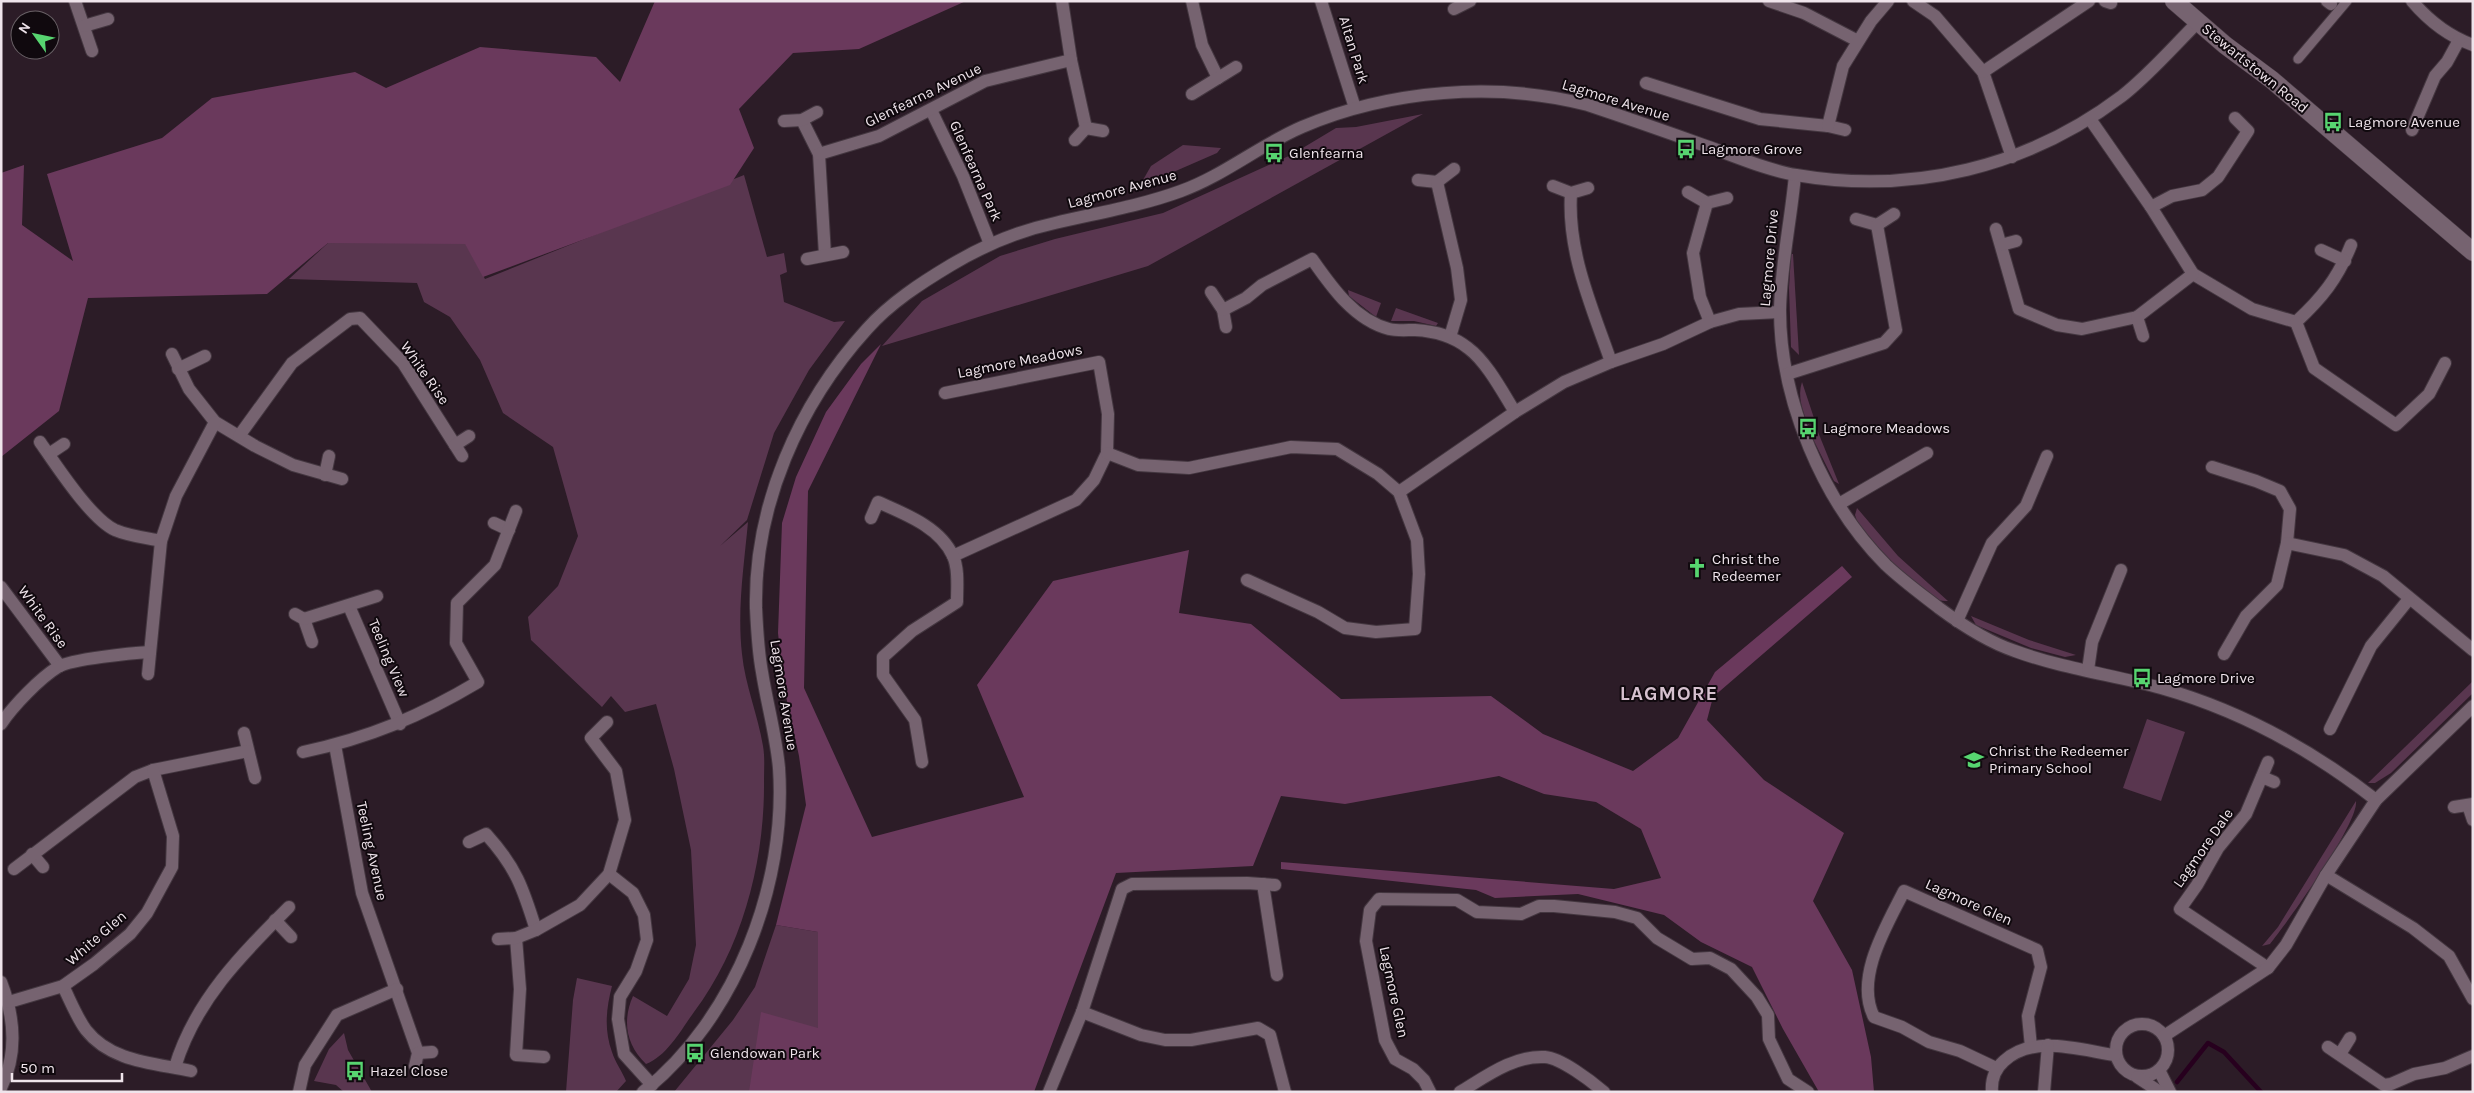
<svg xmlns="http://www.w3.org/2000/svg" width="2474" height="1093" viewBox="0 0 2474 1093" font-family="Karla,sans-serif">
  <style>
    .green { fill: #59364f }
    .forest { fill: #6a395c }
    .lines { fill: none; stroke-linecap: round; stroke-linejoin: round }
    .stream { stroke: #27001e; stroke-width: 4.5 }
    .pedestrian-casing { stroke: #443740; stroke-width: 11 }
    .minor-casing { stroke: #443740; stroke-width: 14 }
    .secondary-casing { stroke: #443740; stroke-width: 19 }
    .pedestrian { stroke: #766370; stroke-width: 9 }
    .minor { stroke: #766370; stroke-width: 12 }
    .secondary { stroke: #766370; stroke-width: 18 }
    .labels { text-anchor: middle; stroke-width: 4; stroke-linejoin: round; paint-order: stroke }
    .street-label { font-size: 15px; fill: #efe4eb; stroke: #10090e }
    .poi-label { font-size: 15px; fill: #efe4eb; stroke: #10090e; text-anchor: start }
    .district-label { font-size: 20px; font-weight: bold; letter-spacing: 1px; fill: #d6c1cf; stroke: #10090e }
  </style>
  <rect width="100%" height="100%" fill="#2c1c27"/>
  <!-- green -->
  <g class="green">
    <path d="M 1423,114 L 1148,266 L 882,346 L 922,301 L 1000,256 L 1055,239 L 1163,213 L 1291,155 L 1336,128 L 1356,127 Z"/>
    <path d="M 1183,145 L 1221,148 L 1217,153 L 1139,187 L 1151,166 Z"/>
    <path d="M 744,175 L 767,257 L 784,253 L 787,272 L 780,275 L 784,302 L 834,322 L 845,321 L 809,370 L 774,433 L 747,520 L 720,546 L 748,522 C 744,566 737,609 742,654 C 745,685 758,715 763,746 C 765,757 764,769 764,780 C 765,860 743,947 694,1012 C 681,1030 667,1056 646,1064 C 626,1045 622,1021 633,996 L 667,1016 L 689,979 L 696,945 L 691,850 L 674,769 L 656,704 L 625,712 L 611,696 L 602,707 L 531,640 L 528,617 L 558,586 L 578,536 L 553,447 L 503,413 L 480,360 L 450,317 L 424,302 L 417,283 L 289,279 L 328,243 L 465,243 L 485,279 Z"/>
    <path d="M 1791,254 L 1793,254 L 1799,355 L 1791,347 L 1789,288 Z"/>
    <path d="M 1348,290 L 1381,303 L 1376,317 L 1349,296 Z"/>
    <path d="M 1396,308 L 1438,323 L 1436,326 L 1414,321 L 1391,321 Z"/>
    <path d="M 1802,382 L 1815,421 L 1808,425 C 1803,411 1797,397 1802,382 Z"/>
    <path d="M 1816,427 L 1839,484 L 1834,481 L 1812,437 L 1810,430 Z"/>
    <path d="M 1857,508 L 1898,556 L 1948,601 C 1945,601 1940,601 1937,599 C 1915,591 1871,540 1857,521 L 1855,515 Z"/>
    <path d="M 1971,616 L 2029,640 L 2076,655 L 2065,657 L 2031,648 L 1976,625 Z"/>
    <path d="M 2473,681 L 2473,693 L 2391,773 L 2375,783 L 2368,783 Z"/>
    <path d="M 2147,719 L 2185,732 L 2161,801 L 2123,788 Z"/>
    <path d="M 2356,801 C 2359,823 2287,923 2270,944 L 2262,946 L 2278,927 Z"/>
    <path d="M 776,925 L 818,932 L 818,1028 L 751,1092 L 674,1092 L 733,1020 L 755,987 Z"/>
    <path d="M 577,978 L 612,986 C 606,1009 604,1030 612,1052 C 615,1062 622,1071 626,1081 L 616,1092 L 566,1092 L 573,1000 Z"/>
    <path d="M 344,1033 L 348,1050 L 372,1092 L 344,1092 L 336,1085 L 314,1081 L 329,1049 Z"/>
  </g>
  <!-- forest -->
  <g class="forest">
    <path d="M 655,1 L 966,1 L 859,49 L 793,53 L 739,109 L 754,148 L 730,185 L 483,277 L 465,244 L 328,243 L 267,294 L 88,298 L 59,411 L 1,457 L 1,173 L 24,165 L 22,225 L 73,261 L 47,174 L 162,138 L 212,98 L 355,72 L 386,88 L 480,47 L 596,57 L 620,82 Z"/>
    <path d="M 881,344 L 808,491 L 804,688 L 872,837 L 1024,797 L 977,685 L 1053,581 L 1189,550 L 1179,613 L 1251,624 L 1341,699 L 1491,696 L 1543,734 L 1633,771 L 1678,738 L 1715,672 L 1842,566 L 1852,577 L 1713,697 L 1707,720 L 1764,780 L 1844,833 L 1813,901 L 1852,970 L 1871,1057 L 1874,1092 L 1819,1092 L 1783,1029 L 1752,967 L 1701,942 L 1664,915 L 1578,894 L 1495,898 L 1476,890 L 1281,869 L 1281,862 L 1614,889 L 1661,878 L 1641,829 L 1596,802 L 1544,794 L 1499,776 L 1345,804 L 1281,796 L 1253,866 L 1116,873 L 1034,1092 L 749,1092 L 761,1012 L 818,1028 L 818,932 L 776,925 L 806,805 L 799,756 L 784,687 L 778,633 L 782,523 L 796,477 L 826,412 L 861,364 Z"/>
  </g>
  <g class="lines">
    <!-- stream -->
    <path class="stream" d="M 2177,1082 L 2208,1043 L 2224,1052 L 2261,1092"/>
    <defs>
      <path id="pedestrian" d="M 2298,59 L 2347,1"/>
      <g id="minor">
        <path d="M 75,1 L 92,51"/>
        <path d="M 1062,1 L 1071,60 L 1086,128"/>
        <path d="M 1192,1 L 1202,45 L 1218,78"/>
        <path d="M 1321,1 L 1355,108"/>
        <path d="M 1769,1 L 1804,13 L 1858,41"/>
        <path d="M 1913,1 L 1935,16 L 1983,72 L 2012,157"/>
        <path d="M 2105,1 L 2111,3"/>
        <path d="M 2327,1 L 2331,4"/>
        <path d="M 2412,1 C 2429,21 2448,36 2473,45"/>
        <path d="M 1454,9 L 1470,1"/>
        <path d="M 84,26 L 108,19"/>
        <path d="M 1983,72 L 2089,1"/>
        <path d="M 1646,83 L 1760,119 L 1828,126 L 1845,130"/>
        <path d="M 1192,94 L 1236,67"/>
        <path d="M 931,110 L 963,176 L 990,244"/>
        <path d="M 2090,119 L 2151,207 L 2193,274 L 2252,309 L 2296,322 C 2322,298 2338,278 2351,245"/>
        <path d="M 802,120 L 819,154 L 825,255"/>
        <path d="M 784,121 L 802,120 L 817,112"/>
        <path d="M 1828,126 L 1843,66 L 1871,21 L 1888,1"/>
        <path d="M 2412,130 L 2435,76 L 2447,62 L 2459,40"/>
        <path d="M 1075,140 L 1086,128 L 1103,131"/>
        <path d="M 819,154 L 879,136 L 985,81 L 1071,60"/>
        <path d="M 1795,175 C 1791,220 1781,264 1780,310 C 1780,400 1823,502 1886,565 C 1903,581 1921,594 1939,608 C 1962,625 1988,642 2015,651 C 2061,668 2113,675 2161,688 C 2239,710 2312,750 2376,800"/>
        <path d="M 1418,180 L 1437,182 L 1454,169"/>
        <path d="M 1437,182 L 1457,268 L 1461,300 L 1450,337"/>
        <path d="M 1553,186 L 1571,193 L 1588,188"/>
        <path d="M 1688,192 L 1707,203 L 1727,198"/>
        <path d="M 1571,193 C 1567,252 1592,307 1611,362"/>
        <path d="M 1707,203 L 1693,253 L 1700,297 L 1710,322"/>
        <path d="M 2151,207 L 2172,196 L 2202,190 L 2218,177 L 2248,131 L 2235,118"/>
        <path d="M 1856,219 L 1877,225 L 1894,214"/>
        <path d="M 1996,229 L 2019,309 L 2057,325 L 2082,329 L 2137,317 L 2193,274"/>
        <path d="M 2001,245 L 2016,241"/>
        <path d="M 2321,250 L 2345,261"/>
        <path d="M 807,259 L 843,252"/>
        <path d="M 1211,292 L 1223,310 L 1226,327"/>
        <path d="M 1223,310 L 1246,298 L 1262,285 L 1312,259 C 1331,286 1354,320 1389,329 C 1397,331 1407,330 1415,330 C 1434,331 1453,336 1468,348 C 1487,362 1503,393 1515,412"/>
        <path d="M 2137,317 L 2143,336"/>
        <path d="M 2296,322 L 2314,368 L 2396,425 L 2429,394 L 2445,363"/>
        <path d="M 172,354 L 189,389 L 215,422 L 255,446 L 293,465 L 342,479"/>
        <path d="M 178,369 L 205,356"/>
        <path d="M 1787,374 L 1884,343 L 1896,330 L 1877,225"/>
        <path d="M 945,393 L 1099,362 L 1108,414 L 1107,453 L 1094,480 L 1076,500 L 953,556"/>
        <path d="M 239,436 L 292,363 L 350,319 L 360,318 L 403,363 L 462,456"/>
        <path d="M 40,442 C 56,465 91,519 115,530 C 129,536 147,538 161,541"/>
        <path d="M 455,445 L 469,436"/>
        <path d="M 1107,453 L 1138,465 L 1189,468 L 1291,447 L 1337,449 L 1378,474 L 1399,492 L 1417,540 L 1419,574 L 1415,629 L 1376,632 L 1345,628 L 1318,612 L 1247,580"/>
        <path d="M 49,454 L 64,444"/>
        <path d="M 2212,467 L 2256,481 L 2280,491 L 2290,509 L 2287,543"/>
        <path d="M 325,475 L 329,456"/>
        <path d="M 1399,492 L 1515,412 L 1564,382 L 1611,362 L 1663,344 L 1710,322 L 1739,314 L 1780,312"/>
        <path d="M 1839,504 L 1927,453"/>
        <path d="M 871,518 L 878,502 C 905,514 940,527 953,556 C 959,569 957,588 957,602 L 912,631 L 883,657 L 883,675 L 915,720 L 922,762"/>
        <path d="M 494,523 L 509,530"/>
        <path d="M 1,587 L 60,666"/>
        <path d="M 349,606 L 400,724"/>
        <path d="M 295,614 L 304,619 L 312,642"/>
        <path d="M 304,619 L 377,596"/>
        <path d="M 1957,621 L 1992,543 L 2026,506 L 2047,456"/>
        <path d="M 2224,654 L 2246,616 L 2277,585 L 2287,543 L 2344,555 L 2383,576 L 2473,650"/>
        <path d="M 2088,670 L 2092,642 L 2121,570"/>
        <path d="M 148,674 L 161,541 L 176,496 L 215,422"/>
        <path d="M 1,724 C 13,706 40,678 58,667 C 71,659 133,653 150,652"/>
        <path d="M 2330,729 L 2371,646 L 2409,599"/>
        <path d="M 244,733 L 255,778"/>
        <path d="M 335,745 L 362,893 L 418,1053 L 415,1066"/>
        <path d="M 303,752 C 369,738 421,716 478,682 L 456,643 L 457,603 L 495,565 L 516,511"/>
        <path d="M 2268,762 L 2246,814 L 2218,848 L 2197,885 L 2180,909 L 2268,968"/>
        <path d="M 2262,777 L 2274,782"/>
        <path d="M 2468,805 L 2473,820"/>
        <path d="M 2454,807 L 2473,804"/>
        <path d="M 469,842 L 486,834 C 516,867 523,888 536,930"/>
        <path d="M 32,854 L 43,867"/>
        <path d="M 14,869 L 135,777 L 153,770 L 248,751"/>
        <path d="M 609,874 L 633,893 L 644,915 L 647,940 L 636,971 L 620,997 L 618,1019 L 624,1054 L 652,1085"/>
        <path d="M 2326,875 L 2413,928 L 2449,956 L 2473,999"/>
        <path d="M 1263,884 L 1277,975"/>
        <path d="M 275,920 L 291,937"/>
        <path d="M 516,938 L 520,989 L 516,1055 L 544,1057"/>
        <path d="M 498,939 L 516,938 L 536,930 L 580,905 L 609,874 L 625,820 L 616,771 L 591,738 L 607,722"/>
        <path d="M 1,982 C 15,1018 18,1053 1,1088"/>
        <path d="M 63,986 C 70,1000 77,1018 86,1030 C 111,1062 154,1063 191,1071"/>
        <path d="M 9,1002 L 63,986 L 94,964 L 130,934 L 147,913 L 172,867 L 173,836 L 153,770"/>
        <path d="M 1082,1012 L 1141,1035 L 1165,1040 L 1191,1040 L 1258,1028 L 1270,1035 L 1285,1092"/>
        <circle cx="2142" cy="1050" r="26"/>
        <path d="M 2164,1036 L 2268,968 L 2286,945 L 2326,875 L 2376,800 L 2473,706"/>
        <path d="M 2328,1047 L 2384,1085 L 2391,1084 L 2414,1074 L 2445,1068 L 2473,1056"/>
        <path d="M 418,1053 L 432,1052"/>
        <path d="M 2340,1054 L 2350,1038"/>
        <path d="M 175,1067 C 195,1001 241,955 289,907"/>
        <path d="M 1996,1068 L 1960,1051 L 1929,1042 L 1902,1027 L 1874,1017 C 1854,978 1887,925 1904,891 L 2037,950 L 2041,967 L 2028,1016 L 2031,1047"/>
        <path d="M 2159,1070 L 2170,1092"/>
        <path d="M 2137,1077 L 2160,1092"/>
        <path d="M 299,1092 L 305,1065 L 337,1015 L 397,989"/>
        <path d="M 643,1092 C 736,1018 787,884 779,768 C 776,735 767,704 762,672 C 758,651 757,629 756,608 C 754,505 799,404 867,329 C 890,303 921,283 951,265 C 983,246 1018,231 1055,223 C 1097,213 1140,206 1181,191 C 1223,176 1260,145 1302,127 C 1389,90 1496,81 1588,105 C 1627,118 1667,132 1706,146 C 1735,156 1766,170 1796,175 C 1913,195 2028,167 2122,96 C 2149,75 2173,47 2198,22"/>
        <path d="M 1049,1092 L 1082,1012 L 1122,889 L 1132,884 L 1247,883 L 1275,885"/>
        <path d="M 1430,1092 L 1424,1080 L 1413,1069 L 1395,1059 L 1385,1040 L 1366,941 L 1370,910 L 1379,899 L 1457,900 L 1477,912 L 1521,914 L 1539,906 L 1554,906 L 1615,912 L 1637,918 L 1657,938 L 1692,959 L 1710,958 L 1731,969 L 1757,997 L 1768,1015 L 1769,1039 L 1788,1079 L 1808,1092"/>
        <path d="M 1460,1092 C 1485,1077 1514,1055 1545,1057 C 1561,1058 1591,1081 1604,1092"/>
        <path d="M 1992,1092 C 1991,1079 1995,1069 2004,1061 C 2033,1034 2080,1050 2115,1055"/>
        <path d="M 2044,1092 L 2048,1045"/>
      </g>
      <path id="secondary" d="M 2174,1 L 2225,45 L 2272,80 L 2473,252"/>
    </defs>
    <!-- pedestrian casing -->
    <use href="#pedestrian" class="pedestrian-casing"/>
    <!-- minor casing -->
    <use href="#minor" class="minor-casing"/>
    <!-- secondary casing -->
    <use href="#secondary" class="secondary-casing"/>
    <!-- pedestrian -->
    <use href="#pedestrian" class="pedestrian"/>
    <!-- minor -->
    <use href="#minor" class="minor"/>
    <!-- secondary -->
    <use href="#secondary" class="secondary"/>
  </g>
  <!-- icons -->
  <defs>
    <symbol id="bus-bare" viewBox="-9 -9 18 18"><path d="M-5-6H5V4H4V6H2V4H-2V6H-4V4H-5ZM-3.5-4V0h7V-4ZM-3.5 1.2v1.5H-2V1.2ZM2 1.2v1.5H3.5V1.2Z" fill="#57d570" stroke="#10090e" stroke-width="2.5" paint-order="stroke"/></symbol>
    <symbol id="church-bare" viewBox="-9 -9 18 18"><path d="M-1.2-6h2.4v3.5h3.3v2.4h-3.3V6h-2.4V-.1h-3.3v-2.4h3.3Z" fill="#57d570" stroke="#10090e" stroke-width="2.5" paint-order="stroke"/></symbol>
    <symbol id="school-bare" viewBox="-9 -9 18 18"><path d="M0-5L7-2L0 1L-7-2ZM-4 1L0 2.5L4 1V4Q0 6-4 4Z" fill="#57d570" stroke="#10090e" stroke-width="2.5" paint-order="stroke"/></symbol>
  </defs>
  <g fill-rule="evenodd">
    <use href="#bus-bare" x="2319" y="108" width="28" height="28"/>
    <use href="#bus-bare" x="1672" y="135" width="28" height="28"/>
    <use href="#bus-bare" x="1260" y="139" width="28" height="28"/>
    <use href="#bus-bare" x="1794" y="414" width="28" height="28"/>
    <use href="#church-bare" x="1683" y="554" width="28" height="28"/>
    <use href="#bus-bare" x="2128" y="664" width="28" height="28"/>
    <use href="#school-bare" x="1960" y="746" width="28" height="28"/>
    <use href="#bus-bare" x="681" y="1039" width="28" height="28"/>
    <use href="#bus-bare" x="341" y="1057" width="28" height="28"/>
  </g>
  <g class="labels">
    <!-- street labels -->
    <g class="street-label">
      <text transform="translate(1354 50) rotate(73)" y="5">Altan Park</text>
      <text transform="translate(2255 68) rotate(39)" y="5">Stewartstown Road</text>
      <text transform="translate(923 95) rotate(-26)" y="5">Glenfearna Avenue</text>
      <text transform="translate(1616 100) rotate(17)" y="5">Lagmore Avenue</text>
      <text transform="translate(976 171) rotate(66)" y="5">Glenfearna Park</text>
      <text transform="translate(1122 189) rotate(-15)" y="5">Lagmore Avenue</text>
      <text transform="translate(1769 258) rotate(-85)" y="5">Lagmore Drive</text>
      <text transform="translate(1020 361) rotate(-11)" y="5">Lagmore Meadows</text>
      <text transform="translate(425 373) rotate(55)" y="5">White Rise</text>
      <text transform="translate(43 617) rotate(54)" y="5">White Rise</text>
      <text transform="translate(389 658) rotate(67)" y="5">Teeling View</text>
      <text transform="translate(784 695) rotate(81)" y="5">Lagmore Avenue</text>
      <text transform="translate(2203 848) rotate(-55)" y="5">Lagmore Dale</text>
      <text transform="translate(372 851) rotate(78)" y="5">Teeling Avenue</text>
      <text transform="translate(1969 902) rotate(24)" y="5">Lagmore Glen</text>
      <text transform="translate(96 938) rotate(-41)" y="5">White Glen</text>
      <text transform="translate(1394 992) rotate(78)" y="5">Lagmore Glen</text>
    </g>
    <!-- poi labels -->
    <g class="poi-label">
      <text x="2348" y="127">Lagmore Avenue</text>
      <text x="1701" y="154">Lagmore Grove</text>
      <text x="1289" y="158">Glenfearna</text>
      <text x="1823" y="433">Lagmore Meadows</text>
      <text x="1712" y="564">Christ the<tspan x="1712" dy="17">Redeemer</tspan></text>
      <text x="2157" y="683">Lagmore Drive</text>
      <text x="1989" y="756">Christ the Redeemer<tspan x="1989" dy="17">Primary School</tspan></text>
      <text x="710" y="1058">Glendowan Park</text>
      <text x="370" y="1076">Hazel Close</text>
    </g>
    <!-- district labels -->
    <g class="district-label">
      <text x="1669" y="700">LAGMORE</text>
    </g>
  </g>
  <!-- border -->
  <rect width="2474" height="1093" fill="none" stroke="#efe4eb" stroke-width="5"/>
  <!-- north arrow -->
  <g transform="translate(35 35) rotate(303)"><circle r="24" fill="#10090e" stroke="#696166"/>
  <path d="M0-4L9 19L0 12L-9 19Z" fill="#57d570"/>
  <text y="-8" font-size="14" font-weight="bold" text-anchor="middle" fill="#efe4eb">N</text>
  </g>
  <!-- scale -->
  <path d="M12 1073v8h110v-8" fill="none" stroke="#efe4eb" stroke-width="2.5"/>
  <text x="20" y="1073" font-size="15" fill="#efe4eb" stroke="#10090e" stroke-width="4" paint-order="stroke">50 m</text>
</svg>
